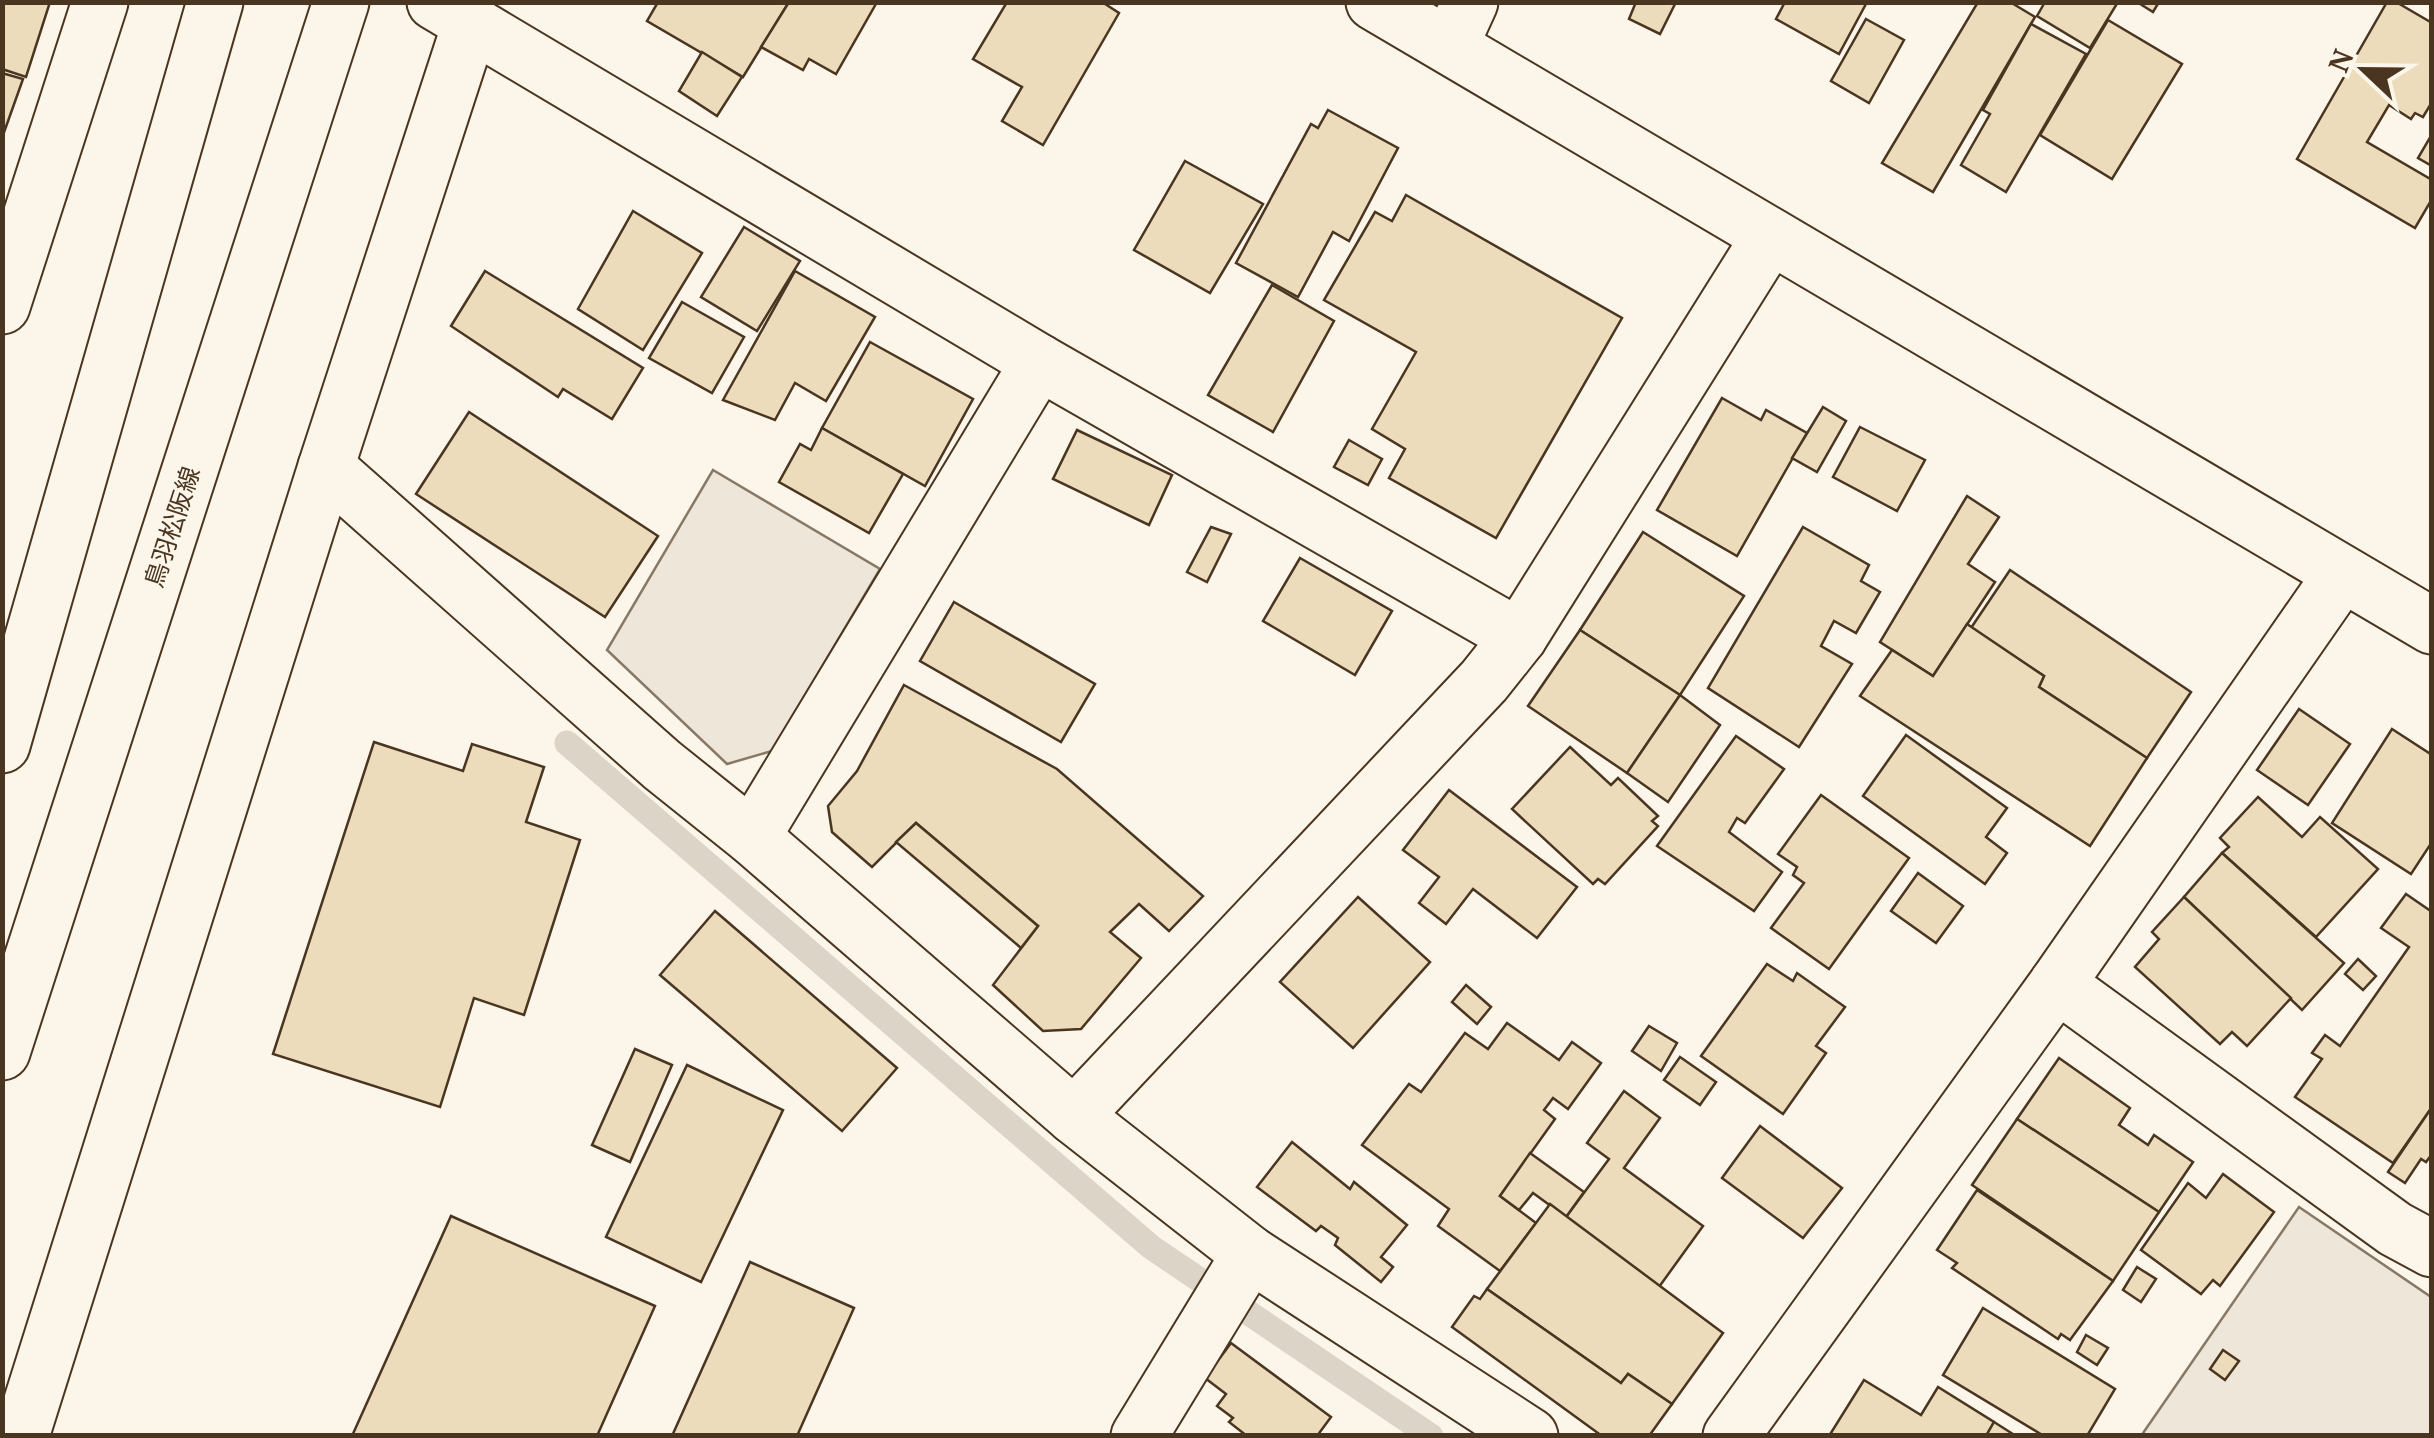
<svg xmlns="http://www.w3.org/2000/svg" width="2434" height="1438" viewBox="0 0 2434 1438" font-family="'PT Serif','Noto Sans JP',serif">
  <style>
    .green { fill: #ede6d9; stroke: #887966; stroke-width: 2.5 }
    .lines { fill: none; stroke-linecap: round; stroke-linejoin: round }
    .stream { stroke: #dcd4c6; stroke-width: 25 }
    .building { fill: #ecdcbc; stroke: #4a3520; stroke-width: 2.5 }
    .minor-casing { stroke: #4a3520; stroke-width: 59 }
    .major-casing { stroke: #4a3520; stroke-width: 59 }
    .minor { stroke: #fbf6e9; stroke-width: 55 }
    .major { stroke: #fbf6e9; stroke-width: 55 }
    .labels { text-anchor: middle; stroke-width: 8; stroke-linejoin: round; paint-order: stroke }
    .street-label { font-size: 25px; fill: #4a3520; stroke: #fbf6e9 }
  </style>
  <rect width="100%" height="100%" fill="#fbf6e9"/>
  <!-- green -->
  <g class="green">
    <path d="M 713,470 L 880,569 L 772,751 L 727,764 L 607,650 Z"/>
    <path d="M 2299,1207 L 2431,1297 L 2431,1435 L 2141,1436 Z"/>
  </g>
  <g class="lines">
    <!-- stream -->
    <path class="stream" d="M 567,743 L 1151,1247 L 1431,1436"/>
  </g>
  <!-- building -->
  <g class="building">
    <path d="M 2,2 L 50,2 L 26,77 L 2,69 Z"/>
    <path d="M 658,2 L 789,2 L 743,77 L 647,21 Z"/>
    <path d="M 789,2 L 877,2 L 836,74 L 809,59 L 803,70 L 761,47 Z"/>
    <path d="M 1007,2 L 1102,2 L 1119,13 L 1043,145 L 1002,121 L 1022,87 L 973,59 Z"/>
    <path d="M 1636,2 L 1676,2 L 1660,34 L 1629,19 Z"/>
    <path d="M 1785,2 L 1867,2 L 1839,54 L 1776,19 Z"/>
    <path d="M 1978,2 L 2010,2 L 2035,17 L 1933,192 L 1882,163 Z"/>
    <path d="M 2045,2 L 2118,2 L 2090,48 L 2037,16 Z"/>
    <path d="M 2137,2 L 2159,2 L 2153,12 Z"/>
    <path d="M 2387,2 L 2396,2 L 2432,23 L 2432,102 L 2423,117 L 2415,113 L 2411,119 L 2389,105 L 2367,142 L 2432,180 L 2432,199 L 2415,228 L 2297,159 Z"/>
    <path d="M 1866,19 L 1904,40 L 1869,103 L 1831,81 Z"/>
    <path d="M 2108,20 L 2182,64 L 2112,179 L 2040,135 Z"/>
    <path d="M 2031,24 L 2086,54 L 2006,192 L 1961,165 L 1990,114 L 1983,110 Z"/>
    <path d="M 702,52 L 742,77 L 717,116 L 679,91 Z"/>
    <path d="M 2,73 L 23,79 L 2,138 Z"/>
    <path d="M 1328,110 L 1398,148 L 1349,241 L 1333,232 L 1298,297 L 1236,263 L 1311,124 L 1318,128 Z"/>
    <path d="M 2432,134 L 2432,166 L 2418,158 Z"/>
    <path d="M 1185,161 L 1263,204 L 1210,293 L 1134,250 Z"/>
    <path d="M 1406,195 L 1622,318 L 1496,538 L 1389,478 L 1405,449 L 1372,429 L 1416,352 L 1324,300 L 1375,212 L 1392,221 Z"/>
    <path d="M 633,211 L 702,253 L 643,350 L 578,309 Z"/>
    <path d="M 744,227 L 800,261 L 757,331 L 701,297 Z"/>
    <path d="M 485,271 L 643,368 L 612,419 L 563,389 L 558,397 L 451,326 Z"/>
    <path d="M 795,271 L 875,317 L 826,401 L 795,383 L 775,420 L 723,400 Z"/>
    <path d="M 1272,285 L 1334,321 L 1273,432 L 1208,395 Z"/>
    <path d="M 682,302 L 744,337 L 712,393 L 649,358 Z"/>
    <path d="M 870,342 L 973,399 L 925,486 L 822,428 Z"/>
    <path d="M 1722,398 L 1761,420 L 1766,410 L 1807,433 L 1737,556 L 1657,510 Z"/>
    <path d="M 1823,407 L 1846,421 L 1817,472 L 1792,458 Z"/>
    <path d="M 469,412 L 658,536 L 605,617 L 416,494 Z"/>
    <path d="M 1860,427 L 1925,460 L 1897,511 L 1833,477 Z"/>
    <path d="M 822,428 L 903,474 L 869,533 L 779,482 L 800,444 L 811,450 Z"/>
    <path d="M 1077,430 L 1172,475 L 1149,525 L 1053,479 Z"/>
    <path d="M 1349,440 L 1382,459 L 1368,485 L 1334,467 Z"/>
    <path d="M 1967,496 L 1999,517 L 1968,564 L 1995,582 L 1933,676 L 1880,642 Z"/>
    <path d="M 1211,527 L 1231,534 L 1207,582 L 1187,572 Z"/>
    <path d="M 1803,527 L 1869,565 L 1861,581 L 1880,592 L 1856,633 L 1834,621 L 1821,646 L 1852,664 L 1799,747 L 1708,688 Z"/>
    <path d="M 1643,532 L 1744,596 L 1680,695 L 1580,630 Z"/>
    <path d="M 1300,558 L 1392,611 L 1355,675 L 1263,621 Z"/>
    <path d="M 2010,570 L 2191,692 L 2147,758 L 2039,687 L 2044,676 L 1971,628 Z"/>
    <path d="M 954,602 L 1095,684 L 1061,742 L 920,661 Z"/>
    <path d="M 1967,624 L 2044,676 L 2039,687 L 2147,758 L 2090,846 L 1860,696 L 1892,650 L 1933,676 Z"/>
    <path d="M 1580,630 L 1680,695 L 1627,773 L 1528,706 Z"/>
    <path d="M 904,685 L 1057,769 L 1203,896 L 1169,931 L 1139,904 L 1110,932 L 1141,958 L 1081,1029 L 1043,1031 L 993,985 L 1038,926 L 916,823 L 872,867 L 832,832 L 828,806 L 857,771 Z"/>
    <path d="M 1680,695 L 1720,725 L 1668,802 L 1627,773 Z"/>
    <path d="M 2299,709 L 2350,744 L 2308,805 L 2257,770 Z"/>
    <path d="M 2392,729 L 2432,755 L 2432,842 L 2411,874 L 2332,823 Z"/>
    <path d="M 1906,735 L 2007,808 L 1986,837 L 2007,853 L 1985,884 L 1863,796 Z"/>
    <path d="M 1736,736 L 1784,769 L 1745,823 L 1737,818 L 1729,832 L 1782,872 L 1754,911 L 1657,846 Z"/>
    <path d="M 374,742 L 463,771 L 472,744 L 544,767 L 526,822 L 580,840 L 524,1015 L 474,998 L 440,1107 L 273,1054 Z"/>
    <path d="M 1570,747 L 1611,785 L 1618,778 L 1658,816 L 1652,821 L 1658,826 L 1605,884 L 1598,879 L 1593,884 L 1512,809 Z"/>
    <path d="M 1449,790 L 1577,887 L 1537,938 L 1473,889 L 1446,924 L 1419,903 L 1439,877 L 1403,850 Z"/>
    <path d="M 1821,795 L 1909,858 L 1829,969 L 1771,928 L 1804,883 L 1793,875 L 1797,867 L 1778,854 Z"/>
    <path d="M 2258,797 L 2302,837 L 2320,817 L 2378,869 L 2316,937 L 2222,853 L 2229,847 L 2220,838 Z"/>
    <path d="M 916,823 L 1038,926 L 1021,948 L 896,842 Z"/>
    <path d="M 2222,853 L 2344,963 L 2302,1010 L 2184,897 Z"/>
    <path d="M 1918,873 L 1963,906 L 1936,943 L 1891,911 Z"/>
    <path d="M 2406,894 L 2432,912 L 2432,1107 L 2393,1163 L 2295,1097 L 2322,1059 L 2312,1053 L 2325,1035 L 2340,1046 L 2409,947 L 2381,928 Z"/>
    <path d="M 1358,897 L 1430,962 L 1353,1048 L 1280,982 Z"/>
    <path d="M 2184,897 L 2291,998 L 2247,1046 L 2232,1032 L 2220,1044 L 2135,967 L 2159,939 L 2152,932 Z"/>
    <path d="M 715,911 L 897,1068 L 842,1131 L 660,975 Z"/>
    <path d="M 2358,959 L 2376,976 L 2363,990 L 2345,974 Z"/>
    <path d="M 1767,964 L 1793,981 L 1797,973 L 1845,1007 L 1816,1046 L 1826,1053 L 1783,1114 L 1701,1056 Z"/>
    <path d="M 1466,985 L 1491,1007 L 1477,1024 L 1452,1002 Z"/>
    <path d="M 1507,1023 L 1559,1060 L 1572,1042 L 1601,1063 L 1568,1109 L 1553,1098 L 1544,1110 L 1555,1119 L 1500,1196 L 1536,1223 L 1500,1271 L 1438,1226 L 1449,1209 L 1362,1145 L 1409,1084 L 1421,1092 L 1465,1033 L 1488,1049 Z"/>
    <path d="M 1649,1026 L 1677,1043 L 1661,1071 L 1632,1051 Z"/>
    <path d="M 635,1049 L 672,1065 L 630,1162 L 592,1145 Z"/>
    <path d="M 1680,1057 L 1716,1082 L 1700,1105 L 1664,1080 Z"/>
    <path d="M 2059,1058 L 2130,1108 L 2119,1125 L 2148,1145 L 2154,1135 L 2193,1162 L 2159,1212 L 2017,1119 Z"/>
    <path d="M 687,1065 L 783,1110 L 701,1282 L 606,1237 Z"/>
    <path d="M 1624,1091 L 1660,1118 L 1624,1168 L 1703,1226 L 1659,1287 L 1566,1217 L 1609,1159 L 1587,1143 Z"/>
    <path d="M 2432,1107 L 2432,1154 L 2426,1162 L 2421,1159 L 2405,1183 L 2388,1172 Z"/>
    <path d="M 2017,1119 L 2159,1212 L 2113,1281 L 1972,1185 Z"/>
    <path d="M 1760,1126 L 1842,1188 L 1803,1238 L 1722,1178 Z"/>
    <path d="M 1292,1142 L 1350,1189 L 1354,1182 L 1407,1225 L 1381,1257 L 1393,1267 L 1381,1282 L 1335,1245 L 1338,1238 L 1321,1226 L 1316,1231 L 1257,1187 Z"/>
    <path d="M 1530,1153 L 1584,1192 L 1566,1217 L 1533,1193 L 1519,1210 L 1500,1196 Z"/>
    <path d="M 2223,1174 L 2274,1212 L 2220,1286 L 2213,1280 L 2201,1294 L 2141,1250 L 2188,1183 L 2206,1198 Z"/>
    <path d="M 1977,1190 L 2113,1281 L 2070,1340 L 2061,1334 L 2058,1339 L 1952,1268 L 1957,1263 L 1937,1250 Z"/>
    <path d="M 1550,1204 L 1723,1333 L 1672,1404 L 1628,1374 L 1621,1383 L 1487,1289 Z"/>
    <path d="M 451,1216 L 655,1306 L 597,1436 L 352,1436 Z"/>
    <path d="M 750,1262 L 854,1308 L 797,1436 L 672,1436 Z"/>
    <path d="M 2137,1267 L 2156,1279 L 2141,1302 L 2123,1290 Z"/>
    <path d="M 1487,1289 L 1621,1383 L 1628,1374 L 1672,1404 L 1649,1436 L 1602,1436 L 1452,1327 L 1474,1296 L 1480,1299 Z"/>
    <path d="M 1983,1308 L 2115,1389 L 2087,1436 L 2044,1436 L 1943,1375 Z"/>
    <path d="M 2086,1335 L 2108,1348 L 2097,1365 L 2077,1352 Z"/>
    <path d="M 1231,1343 L 1331,1417 L 1317,1436 L 1247,1436 L 1229,1422 L 1233,1418 L 1217,1406 L 1226,1394 L 1205,1378 Z"/>
    <path d="M 2223,1350 L 2239,1361 L 2225,1380 L 2210,1369 Z"/>
    <path d="M 1864,1380 L 1921,1415 L 1938,1387 L 1994,1422 L 1986,1436 L 1829,1436 Z"/>
    <path d="M 1994,1422 L 2016,1436 L 1986,1436 Z"/>
  </g>
  <g class="lines">
    <defs>
      <g id="minor">
        <path d="M 435,2 L 1039,362 L 1519,637"/>
        <path d="M 1374,2 L 2432,626"/>
        <path d="M 1450,46 L 1470,2"/>
        <path d="M 2,306 L 100,2"/>
        <path d="M 326,467 L 662,765 L 752,837 L 1074,1116 L 1250,1254 L 1530,1436"/>
        <path d="M 752,837 L 1039,362"/>
        <path d="M 2057,984 L 2395,1229 L 2432,1249"/>
        <path d="M 1074,1116 L 1484,681 L 1519,637 L 1769,238"/>
        <path d="M 21,1436 L 326,467 L 471,22"/>
        <path d="M 1139,1436 L 1250,1254"/>
        <path d="M 1731,1436 L 2057,984 L 2342,574"/>
      </g>
      <g id="major">
        <path d="M 2,745 L 215,2"/>
        <path d="M 2,1052 L 341,2"/>
      </g>
    </defs>
    <!-- minor casing -->
    <use href="#minor" class="minor-casing"/>
    <!-- major casing -->
    <use href="#major" class="major-casing"/>
    <!-- minor -->
    <use href="#minor" class="minor"/>
    <!-- major -->
    <use href="#major" class="major"/>
  </g>
  <g class="labels">
    <!-- street labels -->
    <g class="street-label">
      <text transform="translate(172 527) rotate(-72)" y="9">鳥羽松阪線</text>
    </g>
  </g>
  <!-- border -->
  <rect width="2434" height="1438" fill="none" stroke="#4a3520" stroke-width="10"/>
  <!-- north arrow -->
  <g transform="translate(2364 70) rotate(292)" stroke="#fbf6e9" stroke-width="8" paint-order="stroke">
  <path d="M0-8L18 38L0 25L-18 38Z" fill="#4a3520"/>
  <text y="-15" font-size="28" font-weight="bold" text-anchor="middle" fill="#4a3520">N</text>
  </g>
</svg>
